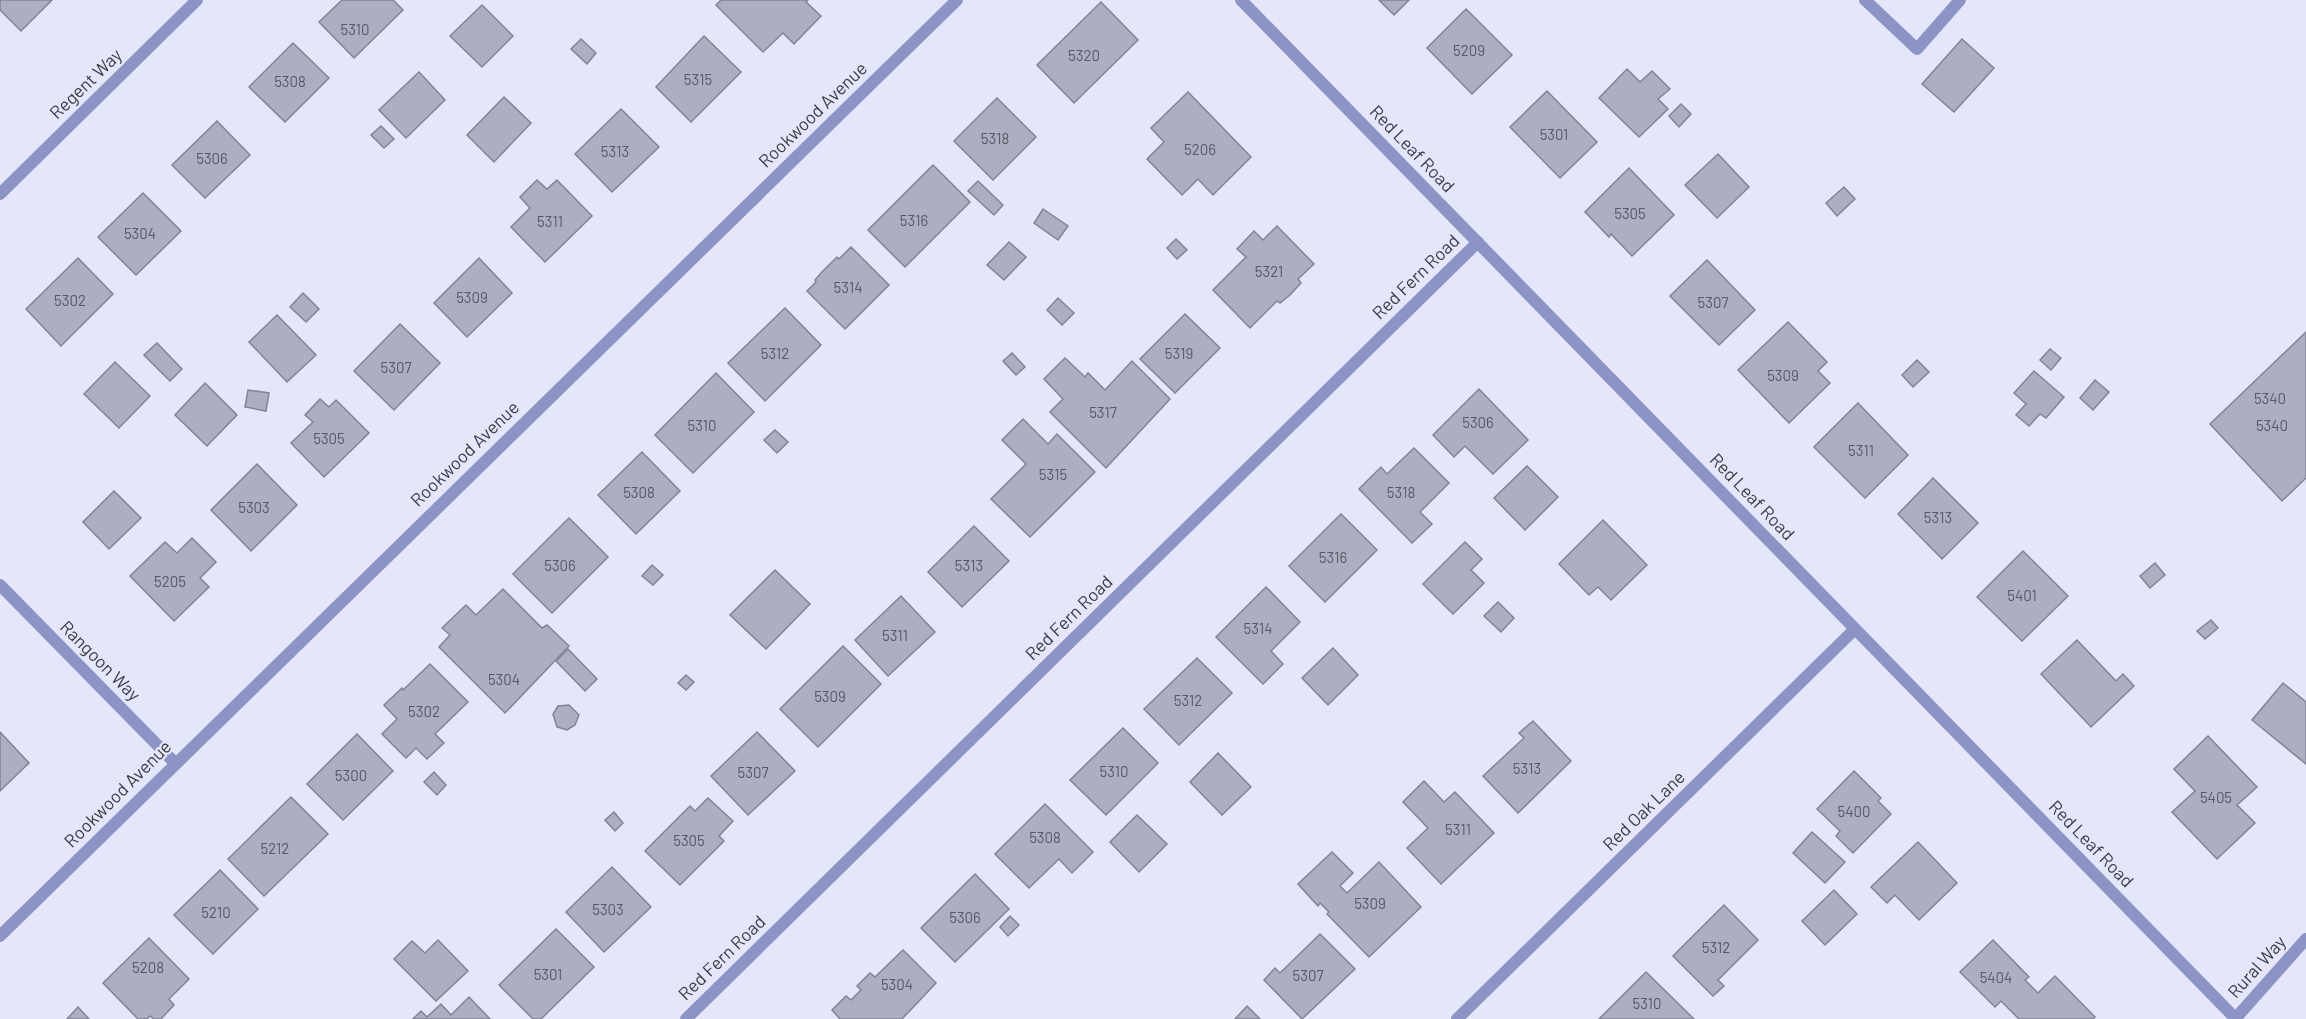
<svg xmlns="http://www.w3.org/2000/svg" width="2306" height="1019" viewBox="0 0 2306 1019" font-family="Barlow,sans-serif">
  <style>
    .building { fill: #abafc1; stroke: #818495; stroke-width: 1.5 }
    .lines { fill: none; stroke-linecap: round; stroke-linejoin: round }
    .lane { stroke: #8c93c5; stroke-width: 12 }
    .street { stroke: #8c93c5; stroke-width: 12 }
    .labels { text-anchor: middle; stroke-width: 4.5; stroke-linejoin: round; paint-order: stroke }
    .number-label { font-size: 15px; fill: #575963 }
    .street-label { font-size: 18px; fill: #3b3c44; stroke: #e4e7fa }
  </style>
  <rect width="100%" height="100%" fill="#e4e7fa"/>
  <!-- building -->
  <g class="building">
    <path d="M 0,0 L 52,0 L 21,31 L 0,10 Z"/>
    <path d="M 342,0 L 393,0 L 403,10 L 354,58 L 319,22 Z"/>
    <path d="M 721,0 L 808,0 L 806,2 L 821,16 L 794,44 L 783,33 L 763,52 L 716,5 Z"/>
    <path d="M 1379,0 L 1409,0 L 1394,15 Z"/>
    <path d="M 1101,2 L 1138,40 L 1074,103 L 1037,65 Z"/>
    <path d="M 482,5 L 513,36 L 482,67 L 450,36 Z"/>
    <path d="M 1466,9 L 1512,55 L 1472,94 L 1427,48 Z"/>
    <path d="M 704,36 L 741,72 L 691,122 L 656,87 Z"/>
    <path d="M 581,39 L 596,53 L 587,64 L 571,49 Z"/>
    <path d="M 1962,39 L 1994,68 L 1954,112 L 1922,84 Z"/>
    <path d="M 293,43 L 329,78 L 285,122 L 249,87 Z"/>
    <path d="M 1627,69 L 1640,82 L 1652,71 L 1670,89 L 1658,99 L 1668,109 L 1639,137 L 1599,98 Z"/>
    <path d="M 419,72 L 445,100 L 406,138 L 379,110 Z"/>
    <path d="M 1547,91 L 1597,142 L 1560,178 L 1510,127 Z"/>
    <path d="M 1188,92 L 1251,157 L 1213,195 L 1198,179 L 1182,195 L 1147,159 L 1164,142 L 1151,128 Z"/>
    <path d="M 504,97 L 531,123 L 494,162 L 467,135 Z"/>
    <path d="M 997,98 L 1036,137 L 993,180 L 954,141 Z"/>
    <path d="M 1681,104 L 1691,114 L 1679,127 L 1669,116 Z"/>
    <path d="M 621,109 L 659,147 L 612,192 L 575,154 Z"/>
    <path d="M 217,121 L 250,155 L 205,198 L 172,165 Z"/>
    <path d="M 381,126 L 394,139 L 384,148 L 371,135 Z"/>
    <path d="M 1718,154 L 1749,187 L 1717,218 L 1685,185 Z"/>
    <path d="M 933,165 L 970,202 L 905,267 L 868,230 Z"/>
    <path d="M 1629,168 L 1674,215 L 1632,256 L 1611,234 L 1609,237 L 1585,212 Z"/>
    <path d="M 537,180 L 547,189 L 557,180 L 592,216 L 545,262 L 511,227 L 530,208 L 520,197 Z"/>
    <path d="M 978,181 L 1003,205 L 994,215 L 968,191 Z"/>
    <path d="M 1844,187 L 1855,199 L 1837,216 L 1826,203 Z"/>
    <path d="M 143,193 L 181,231 L 136,275 L 98,237 Z"/>
    <path d="M 1043,209 L 1068,226 L 1058,240 L 1034,223 Z"/>
    <path d="M 1277,226 L 1314,264 L 1298,279 L 1301,283 L 1290,295 L 1280,303 L 1277,301 L 1250,328 L 1213,290 L 1246,257 L 1237,249 L 1254,231 L 1263,240 Z"/>
    <path d="M 1176,239 L 1187,250 L 1177,259 L 1167,248 Z"/>
    <path d="M 1009,242 L 1026,257 L 1004,280 L 987,265 Z"/>
    <path d="M 851,247 L 889,285 L 845,329 L 807,291 L 816,282 L 815,280 L 821,273 L 837,257 L 839,259 Z"/>
    <path d="M 78,258 L 113,294 L 61,346 L 26,309 Z"/>
    <path d="M 479,258 L 512,293 L 467,337 L 434,303 Z"/>
    <path d="M 1707,260 L 1755,310 L 1719,345 L 1670,296 Z"/>
    <path d="M 303,293 L 319,309 L 306,322 L 290,307 Z"/>
    <path d="M 1058,298 L 1074,313 L 1062,325 L 1047,310 Z"/>
    <path d="M 785,308 L 821,345 L 765,401 L 728,363 Z"/>
    <path d="M 1185,314 L 1220,348 L 1175,393 L 1140,359 Z"/>
    <path d="M 277,315 L 316,355 L 287,382 L 249,342 Z"/>
    <path d="M 1788,322 L 1827,362 L 1818,371 L 1830,383 L 1789,423 L 1738,370 Z"/>
    <path d="M 400,324 L 440,363 L 394,410 L 354,371 Z"/>
    <path d="M 2306,332 L 2306,478 L 2282,501 L 2210,424 Z"/>
    <path d="M 157,343 L 182,369 L 170,381 L 144,355 Z"/>
    <path d="M 2050,349 L 2061,358 L 2051,370 L 2040,360 Z"/>
    <path d="M 1012,353 L 1025,367 L 1016,375 L 1003,361 Z"/>
    <path d="M 1065,358 L 1085,377 L 1088,373 L 1105,390 L 1132,361 L 1170,399 L 1106,468 L 1050,412 L 1063,399 L 1044,379 Z"/>
    <path d="M 1917,360 L 1929,372 L 1913,387 L 1902,375 Z"/>
    <path d="M 115,362 L 150,396 L 119,428 L 84,394 Z"/>
    <path d="M 2034,371 L 2064,397 L 2046,418 L 2040,414 L 2029,426 L 2016,415 L 2026,404 L 2014,393 Z"/>
    <path d="M 716,373 L 754,412 L 693,473 L 655,435 Z"/>
    <path d="M 2095,380 L 2109,392 L 2093,410 L 2080,398 Z"/>
    <path d="M 205,383 L 237,415 L 207,446 L 175,415 Z"/>
    <path d="M 1479,389 L 1528,440 L 1493,474 L 1465,446 L 1454,457 L 1433,435 Z"/>
    <path d="M 248,390 L 269,393 L 266,411 L 245,407 Z"/>
    <path d="M 320,399 L 329,407 L 336,400 L 369,433 L 324,477 L 291,443 L 313,422 L 305,415 Z"/>
    <path d="M 1858,403 L 1908,455 L 1865,498 L 1814,447 Z"/>
    <path d="M 1023,419 L 1048,444 L 1057,434 L 1095,472 L 1030,537 L 991,499 L 1026,464 L 1002,440 Z"/>
    <path d="M 775,430 L 788,442 L 777,453 L 764,440 Z"/>
    <path d="M 1414,448 L 1449,483 L 1420,512 L 1432,524 L 1412,543 L 1359,489 L 1381,467 L 1387,474 Z"/>
    <path d="M 642,452 L 680,491 L 636,534 L 598,495 Z"/>
    <path d="M 257,464 L 297,505 L 251,551 L 211,510 Z"/>
    <path d="M 1527,466 L 1558,497 L 1525,530 L 1494,498 Z"/>
    <path d="M 1933,478 L 1978,523 L 1942,559 L 1898,514 Z"/>
    <path d="M 114,491 L 141,518 L 109,549 L 83,522 Z"/>
    <path d="M 1341,514 L 1377,550 L 1325,602 L 1289,566 Z"/>
    <path d="M 569,518 L 608,557 L 552,613 L 513,574 Z"/>
    <path d="M 1603,520 L 1647,565 L 1611,600 L 1598,587 L 1589,595 L 1559,564 Z"/>
    <path d="M 974,526 L 1009,561 L 962,607 L 928,572 Z"/>
    <path d="M 192,538 L 216,562 L 200,578 L 209,587 L 174,621 L 130,576 L 165,542 L 177,553 Z"/>
    <path d="M 1465,542 L 1482,559 L 1471,570 L 1484,583 L 1453,614 L 1423,584 Z"/>
    <path d="M 2023,551 L 2068,596 L 2022,641 L 1977,597 Z"/>
    <path d="M 2155,563 L 2165,575 L 2150,588 L 2140,576 Z"/>
    <path d="M 652,565 L 663,575 L 653,585 L 642,576 Z"/>
    <path d="M 775,570 L 810,604 L 766,649 L 730,615 Z"/>
    <path d="M 1266,587 L 1300,622 L 1271,651 L 1283,664 L 1263,684 L 1216,637 Z"/>
    <path d="M 503,589 L 542,628 L 547,625 L 569,646 L 505,713 L 439,647 L 450,635 L 442,628 L 466,605 L 476,615 Z"/>
    <path d="M 901,596 L 935,632 L 888,676 L 855,640 Z"/>
    <path d="M 1498,602 L 1514,618 L 1501,632 L 1484,616 Z"/>
    <path d="M 2211,620 L 2218,628 L 2205,639 L 2197,631 Z"/>
    <path d="M 2077,640 L 2116,681 L 2123,674 L 2134,686 L 2091,727 L 2041,674 Z"/>
    <path d="M 843,646 L 881,684 L 818,747 L 780,709 Z"/>
    <path d="M 1333,648 L 1358,675 L 1328,705 L 1302,678 Z"/>
    <path d="M 568,649 L 597,679 L 585,691 L 556,661 Z"/>
    <path d="M 1197,658 L 1232,693 L 1179,745 L 1144,709 Z"/>
    <path d="M 430,664 L 468,702 L 435,734 L 444,743 L 427,759 L 416,748 L 406,758 L 382,734 L 397,719 L 384,705 L 402,688 L 403,690 Z"/>
    <path d="M 686,675 L 694,682 L 686,690 L 678,683 Z"/>
    <path d="M 2283,683 L 2306,702 L 2306,764 L 2252,720 Z"/>
    <path d="M 569,705 L 579,715 L 575,725 L 567,730 L 557,727 L 553,714 L 558,706 Z"/>
    <path d="M 1533,721 L 1571,761 L 1518,813 L 1483,776 L 1524,738 L 1519,733 Z"/>
    <path d="M 1123,728 L 1158,763 L 1106,815 L 1070,780 Z"/>
    <path d="M 0,732 L 29,763 L 0,791 Z"/>
    <path d="M 757,732 L 795,771 L 748,815 L 711,776 Z"/>
    <path d="M 357,734 L 393,771 L 343,820 L 307,784 Z"/>
    <path d="M 2208,736 L 2257,787 L 2237,805 L 2255,823 L 2217,859 L 2172,812 L 2195,791 L 2174,769 Z"/>
    <path d="M 1218,753 L 1251,787 L 1222,815 L 1190,782 Z"/>
    <path d="M 1854,771 L 1881,798 L 1878,801 L 1891,814 L 1853,853 L 1836,836 L 1840,831 L 1817,809 Z"/>
    <path d="M 434,772 L 446,785 L 437,795 L 424,782 Z"/>
    <path d="M 1424,781 L 1444,802 L 1455,792 L 1494,833 L 1441,884 L 1407,848 L 1428,828 L 1403,802 Z"/>
    <path d="M 291,797 L 328,834 L 264,896 L 228,859 Z"/>
    <path d="M 708,798 L 733,821 L 719,836 L 724,841 L 680,885 L 645,851 L 690,806 L 695,811 Z"/>
    <path d="M 1045,804 L 1093,852 L 1072,873 L 1059,859 L 1029,888 L 995,854 Z"/>
    <path d="M 614,812 L 623,823 L 615,831 L 605,820 Z"/>
    <path d="M 1137,815 L 1167,844 L 1139,872 L 1110,842 Z"/>
    <path d="M 1812,832 L 1845,862 L 1825,883 L 1793,853 Z"/>
    <path d="M 1918,842 L 1957,883 L 1919,920 L 1895,895 L 1887,903 L 1871,887 Z"/>
    <path d="M 1332,852 L 1353,873 L 1340,886 L 1347,893 L 1379,862 L 1421,907 L 1369,957 L 1327,914 L 1329,912 L 1320,903 L 1318,906 L 1298,884 Z"/>
    <path d="M 612,867 L 651,907 L 604,952 L 566,912 Z"/>
    <path d="M 220,870 L 258,909 L 213,954 L 174,915 Z"/>
    <path d="M 975,874 L 1009,909 L 955,962 L 921,928 Z"/>
    <path d="M 1834,890 L 1857,914 L 1825,945 L 1802,921 Z"/>
    <path d="M 1724,905 L 1758,940 L 1718,980 L 1724,986 L 1713,996 L 1673,956 Z"/>
    <path d="M 1010,916 L 1019,925 L 1008,936 L 1000,927 Z"/>
    <path d="M 556,929 L 594,967 L 541,1019 L 533,1019 L 499,985 Z"/>
    <path d="M 1320,934 L 1355,969 L 1302,1019 L 1264,980 L 1275,968 L 1280,973 Z"/>
    <path d="M 149,938 L 189,979 L 169,999 L 174,1005 L 161,1019 L 154,1019 L 150,1016 L 147,1019 L 138,1019 L 103,983 Z"/>
    <path d="M 438,940 L 468,971 L 436,1001 L 394,959 L 412,941 L 425,953 Z"/>
    <path d="M 1993,940 L 2029,977 L 2025,980 L 2038,993 L 2055,976 L 2095,1017 L 2093,1019 L 2019,1019 L 2001,1001 L 1995,1007 L 1960,972 Z"/>
    <path d="M 903,950 L 936,983 L 902,1019 L 840,1019 L 832,1010 L 846,996 L 851,1000 L 861,990 L 857,986 L 870,973 L 875,977 Z"/>
    <path d="M 1646,972 L 1693,1018 L 1694,1019 L 1599,1019 Z"/>
    <path d="M 469,997 L 490,1019 L 413,1019 L 421,1011 L 427,1017 L 441,1004 L 451,1015 Z"/>
    <path d="M 1247,1006 L 1260,1019 L 1235,1019 Z"/>
    <path d="M 78,1007 L 89,1019 L 67,1019 Z"/>
  </g>
  <g class="lines">
    <!-- lane -->
    <path class="lane" d="M 1865,0 L 1917,49 L 1960,0"/>
    <!-- street -->
    <g class="street">
      <path d="M 1241,0 L 2236,1019"/>
      <path d="M 0,194 L 197,0"/>
      <path d="M 0,585 L 175,763"/>
      <path d="M 0,936 L 957,0"/>
      <path d="M 686,1019 L 1478,242"/>
      <path d="M 1457,1019 L 1855,629"/>
      <path d="M 2235,1019 L 2306,939"/>
    </g>
  </g>
  <g class="labels">
    <!-- number labels -->
    <g class="number-label">
      <text x="355" y="35">5310</text>
      <text x="1469" y="56">5209</text>
      <text x="1084" y="61">5320</text>
      <text x="698" y="85">5315</text>
      <text x="290" y="87">5308</text>
      <text x="1554" y="140">5301</text>
      <text x="995" y="144">5318</text>
      <text x="1200" y="155">5206</text>
      <text x="615" y="157">5313</text>
      <text x="212" y="164">5306</text>
      <text x="1630" y="219">5305</text>
      <text x="914" y="226">5316</text>
      <text x="550" y="227">5311</text>
      <text x="140" y="239">5304</text>
      <text x="1269" y="277">5321</text>
      <text x="848" y="293">5314</text>
      <text x="472" y="303">5309</text>
      <text x="70" y="306">5302</text>
      <text x="1713" y="308">5307</text>
      <text x="775" y="359">5312</text>
      <text x="1179" y="359">5319</text>
      <text x="396" y="373">5307</text>
      <text x="1783" y="381">5309</text>
      <text x="2270" y="404">5340</text>
      <text x="1103" y="418">5317</text>
      <text x="1478" y="428">5306</text>
      <text x="702" y="431">5310</text>
      <text x="2272" y="431">5340</text>
      <text x="329" y="444">5305</text>
      <text x="1861" y="456">5311</text>
      <text x="1053" y="480">5315</text>
      <text x="639" y="498">5308</text>
      <text x="1401" y="498">5318</text>
      <text x="254" y="513">5303</text>
      <text x="1938" y="523">5313</text>
      <text x="1333" y="563">5316</text>
      <text x="560" y="571">5306</text>
      <text x="969" y="571">5313</text>
      <text x="170" y="587">5205</text>
      <text x="2022" y="601">5401</text>
      <text x="1258" y="634">5314</text>
      <text x="895" y="641">5311</text>
      <text x="504" y="685">5304</text>
      <text x="830" y="702">5309</text>
      <text x="1188" y="706">5312</text>
      <text x="424" y="717">5302</text>
      <text x="1527" y="774">5313</text>
      <text x="1114" y="777">5310</text>
      <text x="753" y="778">5307</text>
      <text x="351" y="781">5300</text>
      <text x="2216" y="803">5405</text>
      <text x="1854" y="817">5400</text>
      <text x="1458" y="835">5311</text>
      <text x="1045" y="843">5308</text>
      <text x="689" y="846">5305</text>
      <text x="275" y="854">5212</text>
      <text x="1370" y="909">5309</text>
      <text x="608" y="915">5303</text>
      <text x="216" y="918">5210</text>
      <text x="965" y="923">5306</text>
      <text x="1716" y="953">5312</text>
      <text x="148" y="973">5208</text>
      <text x="548" y="980">5301</text>
      <text x="1308" y="981">5307</text>
      <text x="1996" y="983">5404</text>
      <text x="897" y="990">5304</text>
      <text x="1647" y="1009">5310</text>
    </g>
    <!-- street labels -->
    <g class="street-label">
      <text transform="translate(86 84) rotate(-44)" y="6">Regent Way</text>
      <text transform="translate(813 115) rotate(-44)" y="6">Rookwood Avenue</text>
      <text transform="translate(1412 149) rotate(46)" y="6">Red Leaf Road</text>
      <text transform="translate(1416 277) rotate(-44)" y="6">Red Fern Road</text>
      <text transform="translate(465 454) rotate(-44)" y="6">Rookwood Avenue</text>
      <text transform="translate(1752 497) rotate(46)" y="6">Red Leaf Road</text>
      <text transform="translate(1069 618) rotate(-44)" y="6">Red Fern Road</text>
      <text transform="translate(100 661) rotate(45)" y="6">Rangoon Way</text>
      <text transform="translate(118 794) rotate(-45)" y="6">Rookwood Avenue</text>
      <text transform="translate(1644 811) rotate(-44)" y="6">Red Oak Lane</text>
      <text transform="translate(2091 844) rotate(46)" y="6">Red Leaf Road</text>
      <text transform="translate(722 958) rotate(-44)" y="6">Red Fern Road</text>
      <text transform="translate(2257 967) rotate(-48)" y="6">Rural Way</text>
    </g>
  </g>
</svg>
